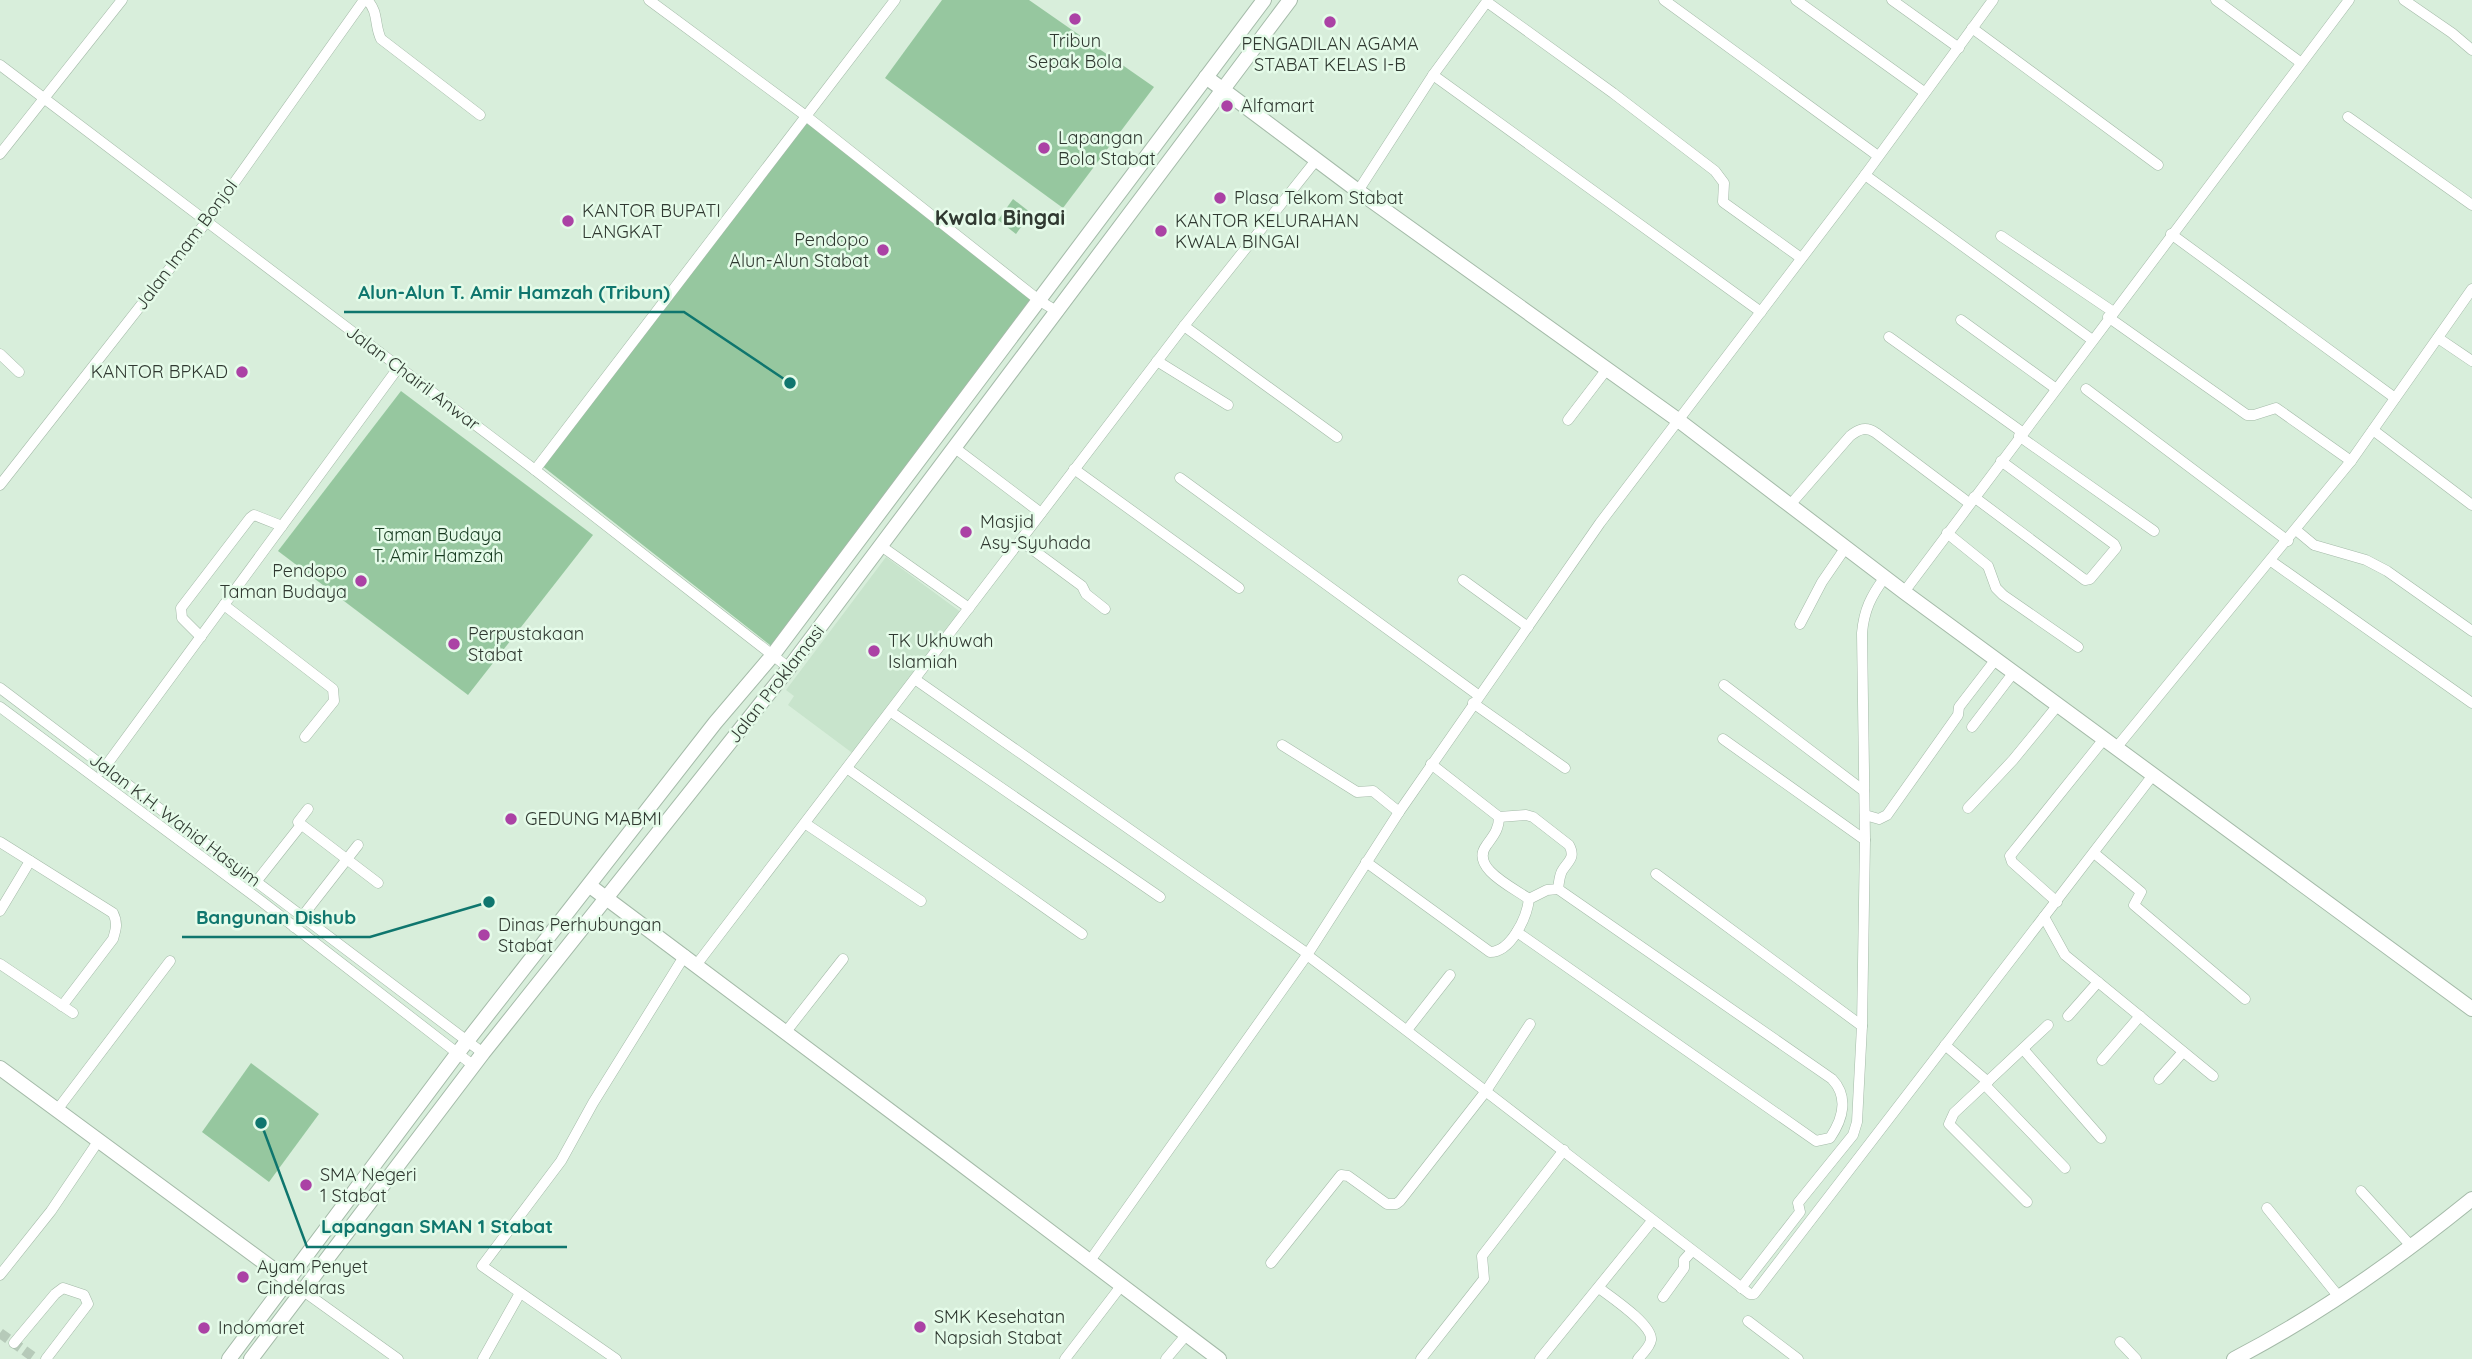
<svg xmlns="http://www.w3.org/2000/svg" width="2472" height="1359" viewBox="0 0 2472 1359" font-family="Quicksand,sans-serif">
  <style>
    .built { fill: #c8e4cc }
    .green { fill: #96c79f }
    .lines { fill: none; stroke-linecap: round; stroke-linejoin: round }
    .street-tunnel { stroke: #b6cab9; stroke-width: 10; stroke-dasharray: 10 5; stroke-linecap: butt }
    .street-casing { stroke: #a4baa8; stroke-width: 11 }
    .secondary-casing { stroke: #a4baa8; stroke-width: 16 }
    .street { stroke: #fff; stroke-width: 10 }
    .secondary { stroke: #fff; stroke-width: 14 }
    .poi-dot { fill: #ab42a5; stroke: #e5fbe9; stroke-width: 2.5 }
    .labels { text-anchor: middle; stroke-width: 5; stroke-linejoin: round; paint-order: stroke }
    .poi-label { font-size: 18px; fill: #303931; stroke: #e5fbe9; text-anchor: start }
    .street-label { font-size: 18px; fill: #303931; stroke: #e5fbe9 }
    .park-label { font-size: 18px; fill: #16391f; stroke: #e5fbe9 }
    .quarter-label { font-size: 21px; font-weight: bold; fill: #303931; stroke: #e5fbe9 }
    .leader { fill: none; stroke: #0f766e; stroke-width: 2.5 }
    .callout-dot { fill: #0f766e; stroke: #e5fbe9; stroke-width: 2.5 }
    .callout-label { font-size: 19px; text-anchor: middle; font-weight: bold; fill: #0f766e; stroke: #e5fbe9; stroke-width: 5; stroke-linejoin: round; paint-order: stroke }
  </style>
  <rect width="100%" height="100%" fill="#d8eedb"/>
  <!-- built -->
  <path class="built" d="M 886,557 L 962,613 L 855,755 L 788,705 L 794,696 L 786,690 Z"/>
  <!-- green -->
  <g class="green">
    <path d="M 942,0 L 1029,0 L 1154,87 L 1063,208 L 885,78 Z"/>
    <path d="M 806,121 L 1037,302 L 775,649 L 541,465 Z"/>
    <path d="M 1013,199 L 1031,213 L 1016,234 L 998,220 Z"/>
    <path d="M 401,391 L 593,535 L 468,695 L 278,551 Z"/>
    <path d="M 251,1063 L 319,1114 L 269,1182 L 202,1132 Z"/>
  </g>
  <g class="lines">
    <!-- street-tunnel -->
    <path class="street-tunnel" d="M 0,1333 L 36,1359"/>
    <defs>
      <g id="street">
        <path d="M 367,0 C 379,12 374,25 381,39 L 480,115"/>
        <path d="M 649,0 L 806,116 L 1040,301 L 1058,312"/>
        <path d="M 1664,0 L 1878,156"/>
        <path d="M 1796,0 L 1924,92"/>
        <path d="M 1892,0 L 1959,48"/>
        <path d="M 2216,0 L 2300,62"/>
        <path d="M 2404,0 L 2452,33 L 2472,50"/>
        <path d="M 1487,2 L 1613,93 L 1715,171 L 1724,183 L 1723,202 L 1801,258"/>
        <path d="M 1972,28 L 2158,165"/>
        <path d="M 0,65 L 535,470 L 789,668"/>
        <path d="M 1433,75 L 1761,312"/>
        <path d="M 2348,117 L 2472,205"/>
        <path d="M 0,154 L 122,0"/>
        <path d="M 1865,175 L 2091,339"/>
        <path d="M 1358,191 L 1433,75 L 1488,0"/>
        <path d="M 2171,234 L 2395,398"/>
        <path d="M 2001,236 L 2112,311"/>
        <path d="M 2108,317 L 2247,415 L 2254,415 L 2276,408 L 2351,461"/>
        <path d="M 1961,320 L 2055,388"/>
        <path d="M 1184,326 L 1337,437"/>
        <path d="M 1889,337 L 2022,432"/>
        <path d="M 2438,338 L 2472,361"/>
        <path d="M 0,354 L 19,372"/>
        <path d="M 1157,361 L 1228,405"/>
        <path d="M 2086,389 L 2288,541"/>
        <path d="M 1568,420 L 1607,369"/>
        <path d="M 2373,430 L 2472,505"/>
        <path d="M 2019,436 L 2154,531"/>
        <path d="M 955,448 L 1041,513"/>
        <path d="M 1074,469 L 1239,588"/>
        <path d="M 535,470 L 895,0"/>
        <path d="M 1180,478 L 1478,695"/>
        <path d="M 0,485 L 207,221 L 364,0"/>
        <path d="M 1974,497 L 2085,580 L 2090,579 L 2116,548 L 2114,544 L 2001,461"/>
        <path d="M 1790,505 L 1850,436 C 1859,429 1866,426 1876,433 L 1969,503"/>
        <path d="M 2296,530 L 2314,545 L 2366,560 L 2387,571 L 2472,631"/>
        <path d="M 1947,533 L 1988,566 L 1996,588 L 2003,595 L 2078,647"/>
        <path d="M 1021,541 L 1082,586 L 1086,594 L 1105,609"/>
        <path d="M 881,546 L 969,608"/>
        <path d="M 2271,561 L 2472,703"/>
        <path d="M 1463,580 L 1528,627"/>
        <path d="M 1904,592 L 2349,0"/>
        <path d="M 224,605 L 333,689 L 334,701 L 305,737"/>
        <path d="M 1800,624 L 1822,582 L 1846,547"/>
        <path d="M 201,637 L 182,618 L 181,608 L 250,518 L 254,515 L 282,526"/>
        <path d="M 916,680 L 1308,954"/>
        <path d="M 1724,685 L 1864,791"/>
        <path d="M 0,688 L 483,1053"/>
        <path d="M 1473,703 L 1565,768"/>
        <path d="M 0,707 L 261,901 L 474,1066"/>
        <path d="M 891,712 L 1160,897"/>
        <path d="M 1972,727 L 2014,672"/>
        <path d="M 1723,739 L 1865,840"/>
        <path d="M 1282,745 L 1357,792 L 1373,791 L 1399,812"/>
        <path d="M 2116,748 L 2351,461 L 2472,289"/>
        <path d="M 848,769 L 1082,934"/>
        <path d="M 102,771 L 398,368"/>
        <path d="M 1968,808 L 2013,760 L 2058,705"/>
        <path d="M 308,809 L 298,822 L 378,883"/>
        <path d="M 1865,815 L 1879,819 L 1887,815 L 1958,715 L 1959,707 L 1996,659"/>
        <path d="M 1499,817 C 1499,830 1493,836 1486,846 C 1470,868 1514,888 1529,899"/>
        <path d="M 806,824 L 921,901"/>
        <path d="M 0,842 L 113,913 C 118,923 116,929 113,939 L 62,1006"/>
        <path d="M 2094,853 L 2141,892 L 2134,905 L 2245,999"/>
        <path d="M 1366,862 L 1490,952 C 1511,952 1527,917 1529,899 L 1547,890 L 1558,889 C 1559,883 1559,877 1562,871 C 1568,861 1576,858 1569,845 L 1533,817 L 1526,815 L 1499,817 L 1431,764"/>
        <path d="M 1656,874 L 1862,1026"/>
        <path d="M 256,882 L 301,825"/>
        <path d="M 2057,902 L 2012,862 L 2010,856 L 2104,739"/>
        <path d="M 0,911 L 30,861"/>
        <path d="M 2044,917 L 2065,955 L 2213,1076"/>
        <path d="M 294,927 L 358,845"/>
        <path d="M 1517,932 L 1816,1141 L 1830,1138 C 1843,1119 1849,1097 1832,1079 L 1558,889"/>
        <path d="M 1307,955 C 1456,1067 1602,1182 1750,1294 L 1754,1294 L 2153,775"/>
        <path d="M 0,964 L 73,1013"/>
        <path d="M 697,964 L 1184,326 L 1317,159"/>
        <path d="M 2068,1016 L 2098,982"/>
        <path d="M 1407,1030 L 1450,975"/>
        <path d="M 785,1033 L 843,959"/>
        <path d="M 1945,1045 L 1988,1082"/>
        <path d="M 2023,1049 L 2101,1138"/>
        <path d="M 2102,1060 L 2140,1016"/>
        <path d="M 2159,1079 L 2183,1052"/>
        <path d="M 1985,1085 L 2065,1168"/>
        <path d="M 57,1110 L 170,961"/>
        <path d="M 2361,1191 L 2412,1247"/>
        <path d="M 2027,1202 L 1949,1124 L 1954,1113 L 2048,1025"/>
        <path d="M 2267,1208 L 2339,1297"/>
        <path d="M 1089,1262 L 1307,955 L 1399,812 L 1600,523 L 1865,175 L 1993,0"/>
        <path d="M 1271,1263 L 1341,1175 L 1348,1176 L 1387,1204 L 1396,1204 L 1400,1201 L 1486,1091 L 1530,1024"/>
        <path d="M 0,1275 L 51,1211 L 99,1140"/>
        <path d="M 288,1280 L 398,1359"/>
        <path d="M 1599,1288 C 1611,1297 1653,1325 1651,1340 C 1650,1347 1642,1354 1638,1359"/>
        <path d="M 1741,1288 L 1800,1212 L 1798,1203 L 1853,1135 L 1857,1122 L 1862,1026 L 1865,840 L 1862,633 C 1864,610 1871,596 1885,577"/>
        <path d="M 1663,1297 L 1684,1268 L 1684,1260 L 1692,1251"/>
        <path d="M 1748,1321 L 1798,1359"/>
        <path d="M 2120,1342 L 2136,1359"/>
        <path d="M 14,1343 L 55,1294 L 63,1288 L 84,1295 L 88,1304 L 46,1359"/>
        <path d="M 483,1359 L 520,1293"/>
        <path d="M 616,1359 L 482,1266 L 561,1161 L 593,1103 L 685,955"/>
        <path d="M 1065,1359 L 1121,1286"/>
        <path d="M 1166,1359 L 1187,1334"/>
        <path d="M 1421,1359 L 1484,1279 L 1482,1256 L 1564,1150"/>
        <path d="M 1540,1359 L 1652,1221"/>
      </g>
      <g id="secondary">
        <path d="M 1206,77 L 1358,191 L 1678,420 L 1904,592 L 2472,1009"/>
        <path d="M 590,886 C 800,1042 1010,1201 1219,1359"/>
        <path d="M 0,1068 L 288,1280"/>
        <path d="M 229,1359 L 457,1054 L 715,723 L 772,656 L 1264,0"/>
        <path d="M 251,1359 L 483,1053 L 789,668 L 1290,0"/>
        <path d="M 2234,1359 C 2319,1315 2398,1259 2472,1199"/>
      </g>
    </defs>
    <!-- street casing -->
    <use href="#street" class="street-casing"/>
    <!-- secondary casing -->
    <use href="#secondary" class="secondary-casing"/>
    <!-- street -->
    <use href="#street" class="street"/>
    <!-- secondary -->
    <use href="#secondary" class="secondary"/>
  </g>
  <!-- markers -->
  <g class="poi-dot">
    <circle cx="1075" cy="19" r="7"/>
    <circle cx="1330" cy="22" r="7"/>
    <circle cx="1227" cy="106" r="7"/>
    <circle cx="1044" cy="148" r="7"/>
    <circle cx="1220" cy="198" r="7"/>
    <circle cx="568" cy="221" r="7"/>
    <circle cx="1161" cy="231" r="7"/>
    <circle cx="883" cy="250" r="7"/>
    <circle cx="242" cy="372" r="7"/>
    <circle cx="966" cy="532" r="7"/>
    <circle cx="361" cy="581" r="7"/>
    <circle cx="454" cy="644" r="7"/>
    <circle cx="874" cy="651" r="7"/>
    <circle cx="511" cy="819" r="7"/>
    <circle cx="484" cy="935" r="7"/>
    <circle cx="306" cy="1185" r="7"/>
    <circle cx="243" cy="1277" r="7"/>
    <circle cx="920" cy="1327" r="7"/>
    <circle cx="204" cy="1328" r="7"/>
  </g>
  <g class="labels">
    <!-- poi labels -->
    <g class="poi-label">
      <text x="1075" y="47" text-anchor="middle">Tribun<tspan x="1075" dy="21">Sepak Bola</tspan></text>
      <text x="1330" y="50" text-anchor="middle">PENGADILAN AGAMA<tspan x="1330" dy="21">STABAT KELAS I-B</tspan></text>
      <text x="1241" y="112">Alfamart</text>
      <text x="1058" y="144">Lapangan<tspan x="1058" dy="21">Bola Stabat</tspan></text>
      <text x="1234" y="204">Plasa Telkom Stabat</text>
      <text x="582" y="217">KANTOR BUPATI<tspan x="582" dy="21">LANGKAT</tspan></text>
      <text x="1175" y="227">KANTOR KELURAHAN<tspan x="1175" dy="21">KWALA BINGAI</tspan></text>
      <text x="869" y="246" text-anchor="end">Pendopo<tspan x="869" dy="21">Alun-Alun Stabat</tspan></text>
      <text x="228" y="378" text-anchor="end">KANTOR BPKAD</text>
      <text x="980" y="528">Masjid<tspan x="980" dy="21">Asy-Syuhada</tspan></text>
      <text x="347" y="577" text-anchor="end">Pendopo<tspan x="347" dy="21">Taman Budaya</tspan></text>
      <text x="468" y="640">Perpustakaan<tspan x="468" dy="21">Stabat</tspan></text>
      <text x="888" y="647">TK Ukhuwah<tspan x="888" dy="21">Islamiah</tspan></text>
      <text x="525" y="825">GEDUNG MABMI</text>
      <text x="498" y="931">Dinas Perhubungan<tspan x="498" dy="21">Stabat</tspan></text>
      <text x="320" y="1181">SMA Negeri<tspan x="320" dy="21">1 Stabat</tspan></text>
      <text x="257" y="1273">Ayam Penyet<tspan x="257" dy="21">Cindelaras</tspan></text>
      <text x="934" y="1323">SMK Kesehatan<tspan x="934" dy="21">Napsiah Stabat</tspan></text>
      <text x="218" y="1334">Indomaret</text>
    </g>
    <!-- street labels -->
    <g class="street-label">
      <text transform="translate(186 245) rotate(-53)" y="6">Jalan Imam Bonjol</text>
      <text transform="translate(413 378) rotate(37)" y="6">Jalan Chairil Anwar</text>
      <text transform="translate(776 684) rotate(-52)" y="6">Jalan Proklamasi</text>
      <text transform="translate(175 820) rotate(37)" y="6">Jalan K.H. Wahid Hasyim</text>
    </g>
    <!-- park labels -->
    <g class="park-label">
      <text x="438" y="541">Taman Budaya<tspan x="438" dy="21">T. Amir Hamzah</tspan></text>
    </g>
    <!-- quarter labels -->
    <g class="quarter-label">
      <text x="1000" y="225">Kwala Bingai</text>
    </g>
  </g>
  <!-- callouts -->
  <path class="leader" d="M790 383L684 312H344M489 902L370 937H182M261 1123L307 1247H567"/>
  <g class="callout-dot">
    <circle cx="790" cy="383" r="7"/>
    <circle cx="489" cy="902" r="7"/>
    <circle cx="261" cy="1123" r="7"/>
  </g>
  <g class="callout-label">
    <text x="514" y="299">Alun-Alun T. Amir Hamzah (Tribun)</text>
    <text x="276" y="924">Bangunan Dishub</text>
    <text x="437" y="1233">Lapangan SMAN 1 Stabat</text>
  </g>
</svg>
